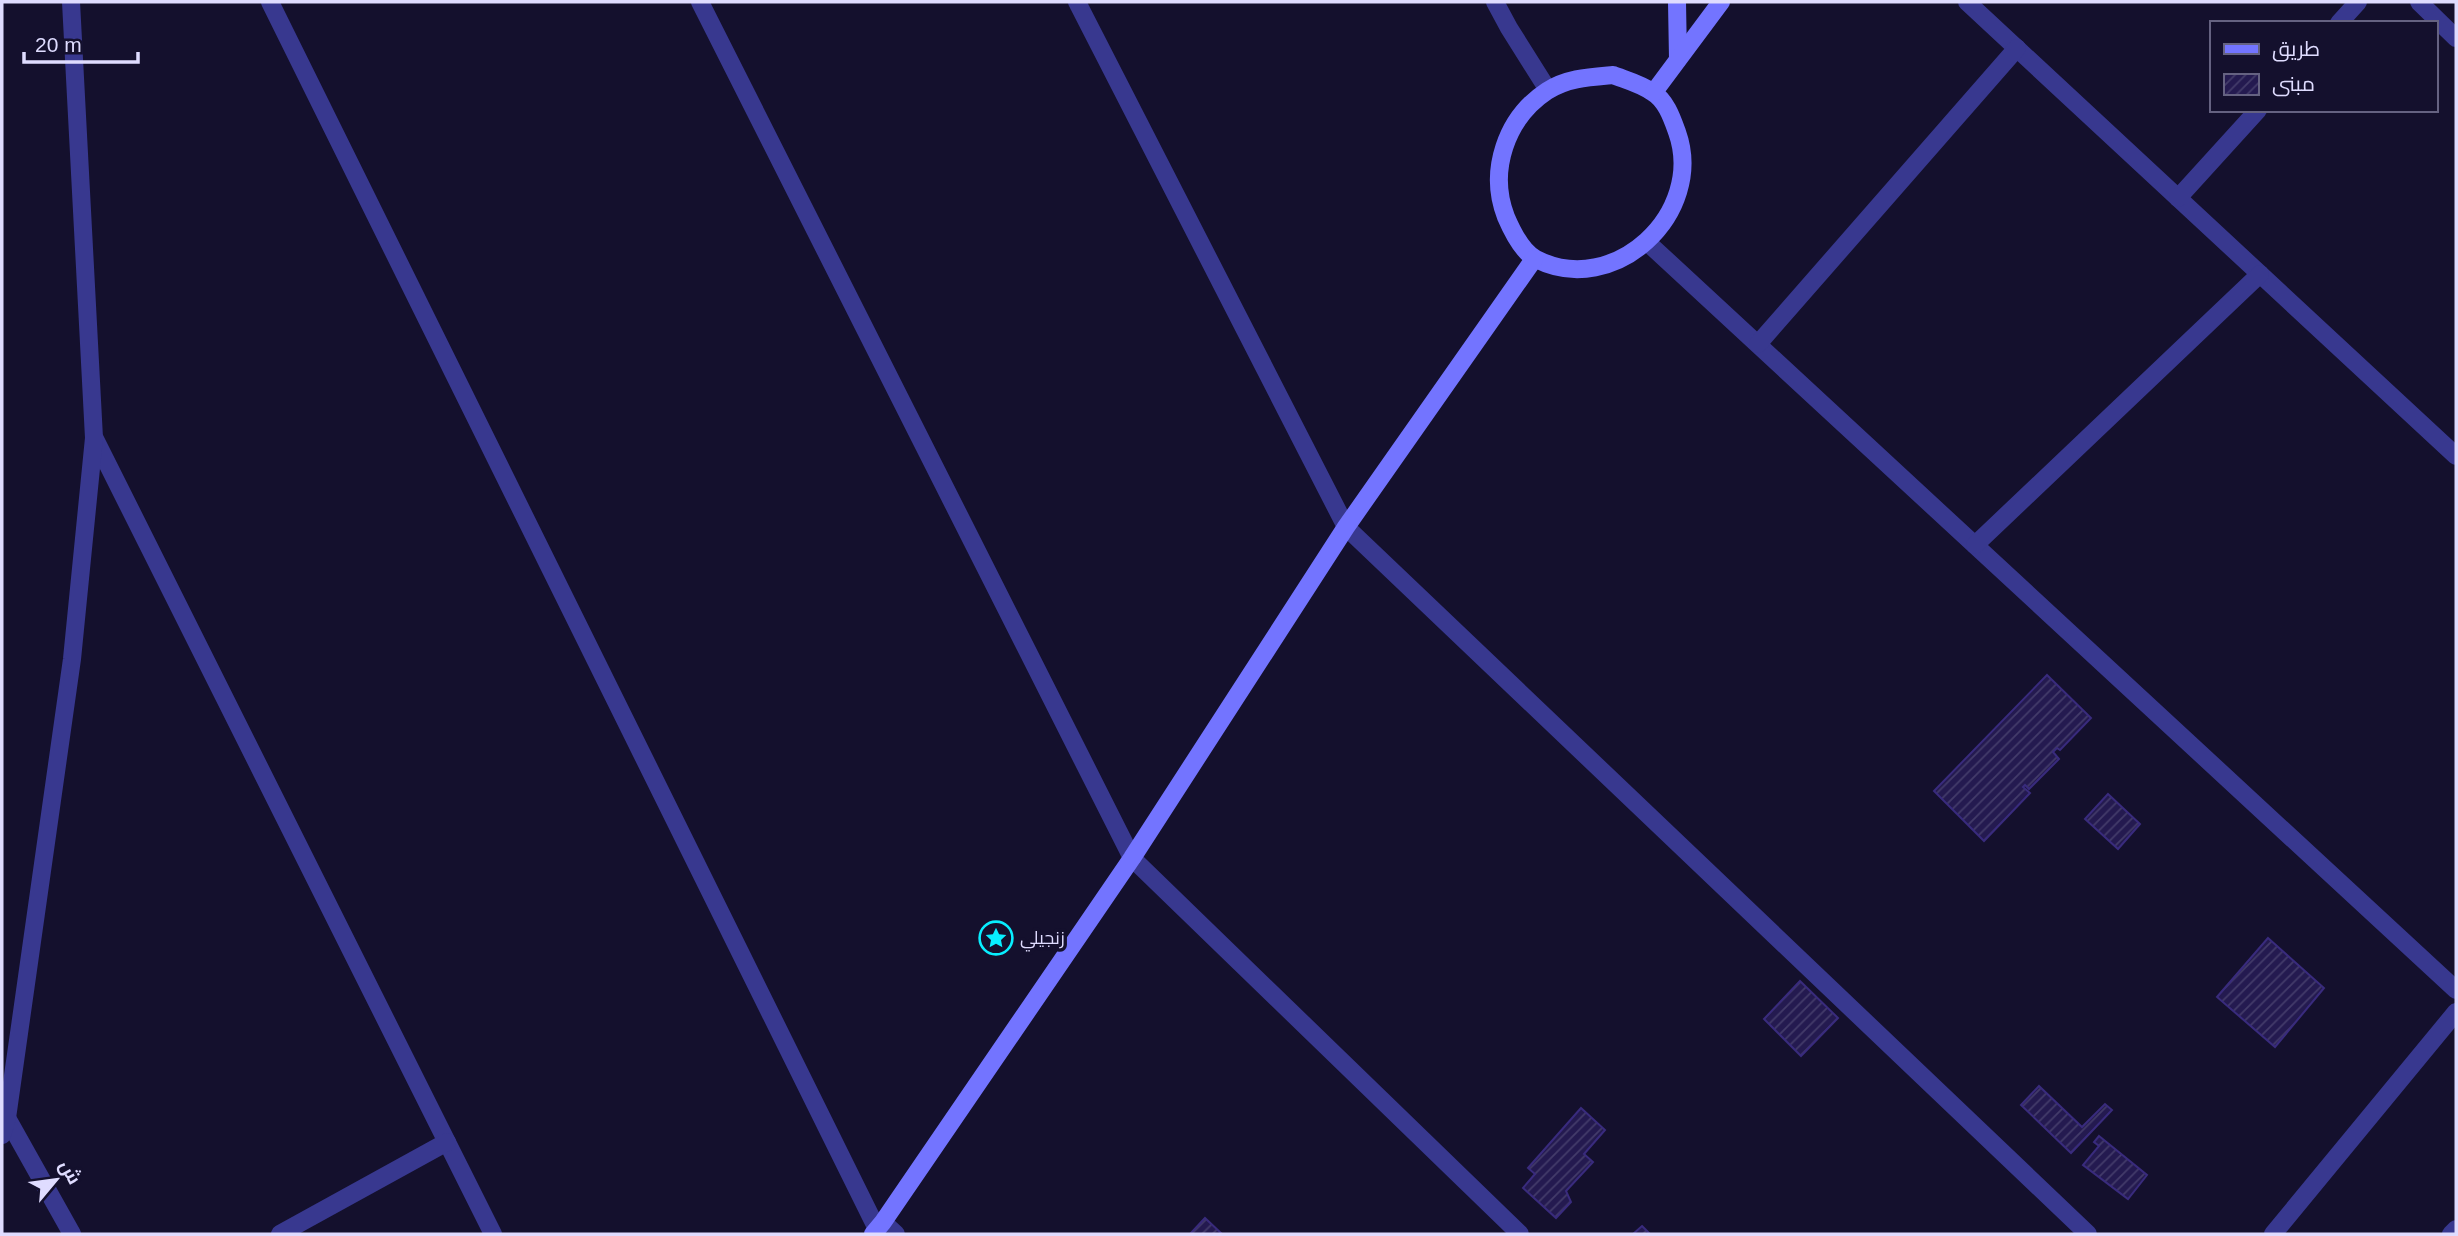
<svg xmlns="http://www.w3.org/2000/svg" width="2458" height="1236" viewBox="0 0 2458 1236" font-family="Arial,Cairo,sans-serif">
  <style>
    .building { fill: url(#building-hatch); stroke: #392b7d; stroke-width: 2 }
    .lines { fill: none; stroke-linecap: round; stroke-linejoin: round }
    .minor { stroke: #38388f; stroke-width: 18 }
    .secondary { stroke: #7374ff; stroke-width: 18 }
    .labels { text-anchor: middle; stroke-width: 7; stroke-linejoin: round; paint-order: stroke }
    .poi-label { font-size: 18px; fill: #dfdcff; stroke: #14102d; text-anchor: start }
  </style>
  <defs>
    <pattern id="building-hatch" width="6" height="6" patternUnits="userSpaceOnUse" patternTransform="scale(1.75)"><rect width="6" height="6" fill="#241a50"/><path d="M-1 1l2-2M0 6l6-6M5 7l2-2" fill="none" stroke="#433b6a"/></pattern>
  </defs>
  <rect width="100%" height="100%" fill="#14102d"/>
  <!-- building -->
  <g class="building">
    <path d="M 2047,675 L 2091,718 L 2060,750 L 2057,748 L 2053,752 L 2059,759 L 2029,789 L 2025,785 L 2023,787 L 2030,793 L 1984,841 L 1934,791 Z"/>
    <path d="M 2108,794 L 2140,824 L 2118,849 L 2085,819 Z"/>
    <path d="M 2268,938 L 2324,988 L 2275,1047 L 2217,997 Z"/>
    <path d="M 1800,981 L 1838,1018 L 1801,1056 L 1764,1019 Z"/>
    <path d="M 2039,1086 L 2082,1127 L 2105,1104 L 2112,1110 L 2071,1153 L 2021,1105 Z"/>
    <path d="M 1581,1108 L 1605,1130 L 1584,1154 L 1593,1162 L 1566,1191 L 1571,1202 L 1556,1218 L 1523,1188 L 1535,1174 L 1528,1168 Z"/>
    <path d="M 2099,1136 L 2147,1175 L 2128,1199 L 2083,1165 L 2099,1146 L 2094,1142 Z"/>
    <path d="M 1205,1218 L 1222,1234 L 1190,1234 Z"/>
    <path d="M 1642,1226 L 1650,1234 L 1633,1234 Z"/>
  </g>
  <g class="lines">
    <!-- minor -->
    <g class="minor">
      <path d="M 270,2 L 877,1229"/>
      <path d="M 700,2 L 1132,858 L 1520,1234"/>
      <path d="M 1077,2 L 1346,527 L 2088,1234"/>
      <path d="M 1495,2 L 1509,28 L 1548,90"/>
      <path d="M 1967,2 L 2456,456"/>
      <path d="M 2419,2 L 2456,38"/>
      <path d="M 2339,23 L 2358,2"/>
      <path d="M 2178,198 L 2258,110"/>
      <path d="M 1647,242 L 2456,990"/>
      <path d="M 1758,344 L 2017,48"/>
      <path d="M 95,439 L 493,1234"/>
      <path d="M 1975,545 L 2260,274"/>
      <path d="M 7,1118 L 72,1234"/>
      <path d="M 2,1135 L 7,1118 L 72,659 L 94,438 L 71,2"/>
      <path d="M 883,1222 L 896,1234"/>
      <path d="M 280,1234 L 447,1142"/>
      <path d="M 2273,1234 L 2456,1012"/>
      <path d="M 2451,1234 L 2456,1229"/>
    </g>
    <!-- secondary -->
    <g class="secondary">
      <path d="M 1677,2 L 1678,59"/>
      <path d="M 1613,75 C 1626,80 1641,84 1652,92 C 1666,100 1672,118 1677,132 C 1706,213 1614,299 1536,259 C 1522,252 1512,231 1506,217 C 1488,171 1506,118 1547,91 C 1567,78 1590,77 1613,75 Z"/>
      <path d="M 1654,92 L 1721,2"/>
      <path d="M 873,1234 L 883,1222 L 1132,858 L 1346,527 L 1534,259"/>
    </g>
  </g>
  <!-- icons -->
  <defs>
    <symbol id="sight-ring" viewBox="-11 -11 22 22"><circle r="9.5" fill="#14102d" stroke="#08eeff" stroke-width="1.5"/><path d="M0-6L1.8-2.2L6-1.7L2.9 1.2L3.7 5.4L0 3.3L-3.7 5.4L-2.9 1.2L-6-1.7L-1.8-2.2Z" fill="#08eeff"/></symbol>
  </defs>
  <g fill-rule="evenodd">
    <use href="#sight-ring" x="977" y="919" width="38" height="38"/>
  </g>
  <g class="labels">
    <!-- poi labels -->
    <g class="poi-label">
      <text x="1020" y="944">زنجيلي</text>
    </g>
  </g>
  <!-- border -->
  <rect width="2458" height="1236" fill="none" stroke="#dfdcff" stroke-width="7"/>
  <!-- legend -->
  <rect x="2210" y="21" width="228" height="91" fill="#14102d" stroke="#656281" stroke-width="2"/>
  <rect x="2224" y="44" width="35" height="10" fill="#7374ff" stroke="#656281" stroke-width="2"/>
  <text x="2272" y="56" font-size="21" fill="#dfdcff">طريق</text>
  <rect x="2224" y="74" width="35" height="21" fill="url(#building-hatch)" stroke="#656281" stroke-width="2"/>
  <text x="2272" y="91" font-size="21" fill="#dfdcff">مبنى</text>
  <!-- north arrow -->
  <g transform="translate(56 1180) rotate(61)" stroke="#14102d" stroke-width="5" paint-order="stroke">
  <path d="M0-5L12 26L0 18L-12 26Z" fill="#dfdcff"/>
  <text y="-10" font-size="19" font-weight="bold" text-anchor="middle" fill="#dfdcff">ش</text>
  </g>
  <!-- scale -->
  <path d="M24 52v10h114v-10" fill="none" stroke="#dfdcff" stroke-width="3.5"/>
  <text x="35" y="52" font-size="21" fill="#dfdcff" stroke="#14102d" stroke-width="5" paint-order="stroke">20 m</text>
</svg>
